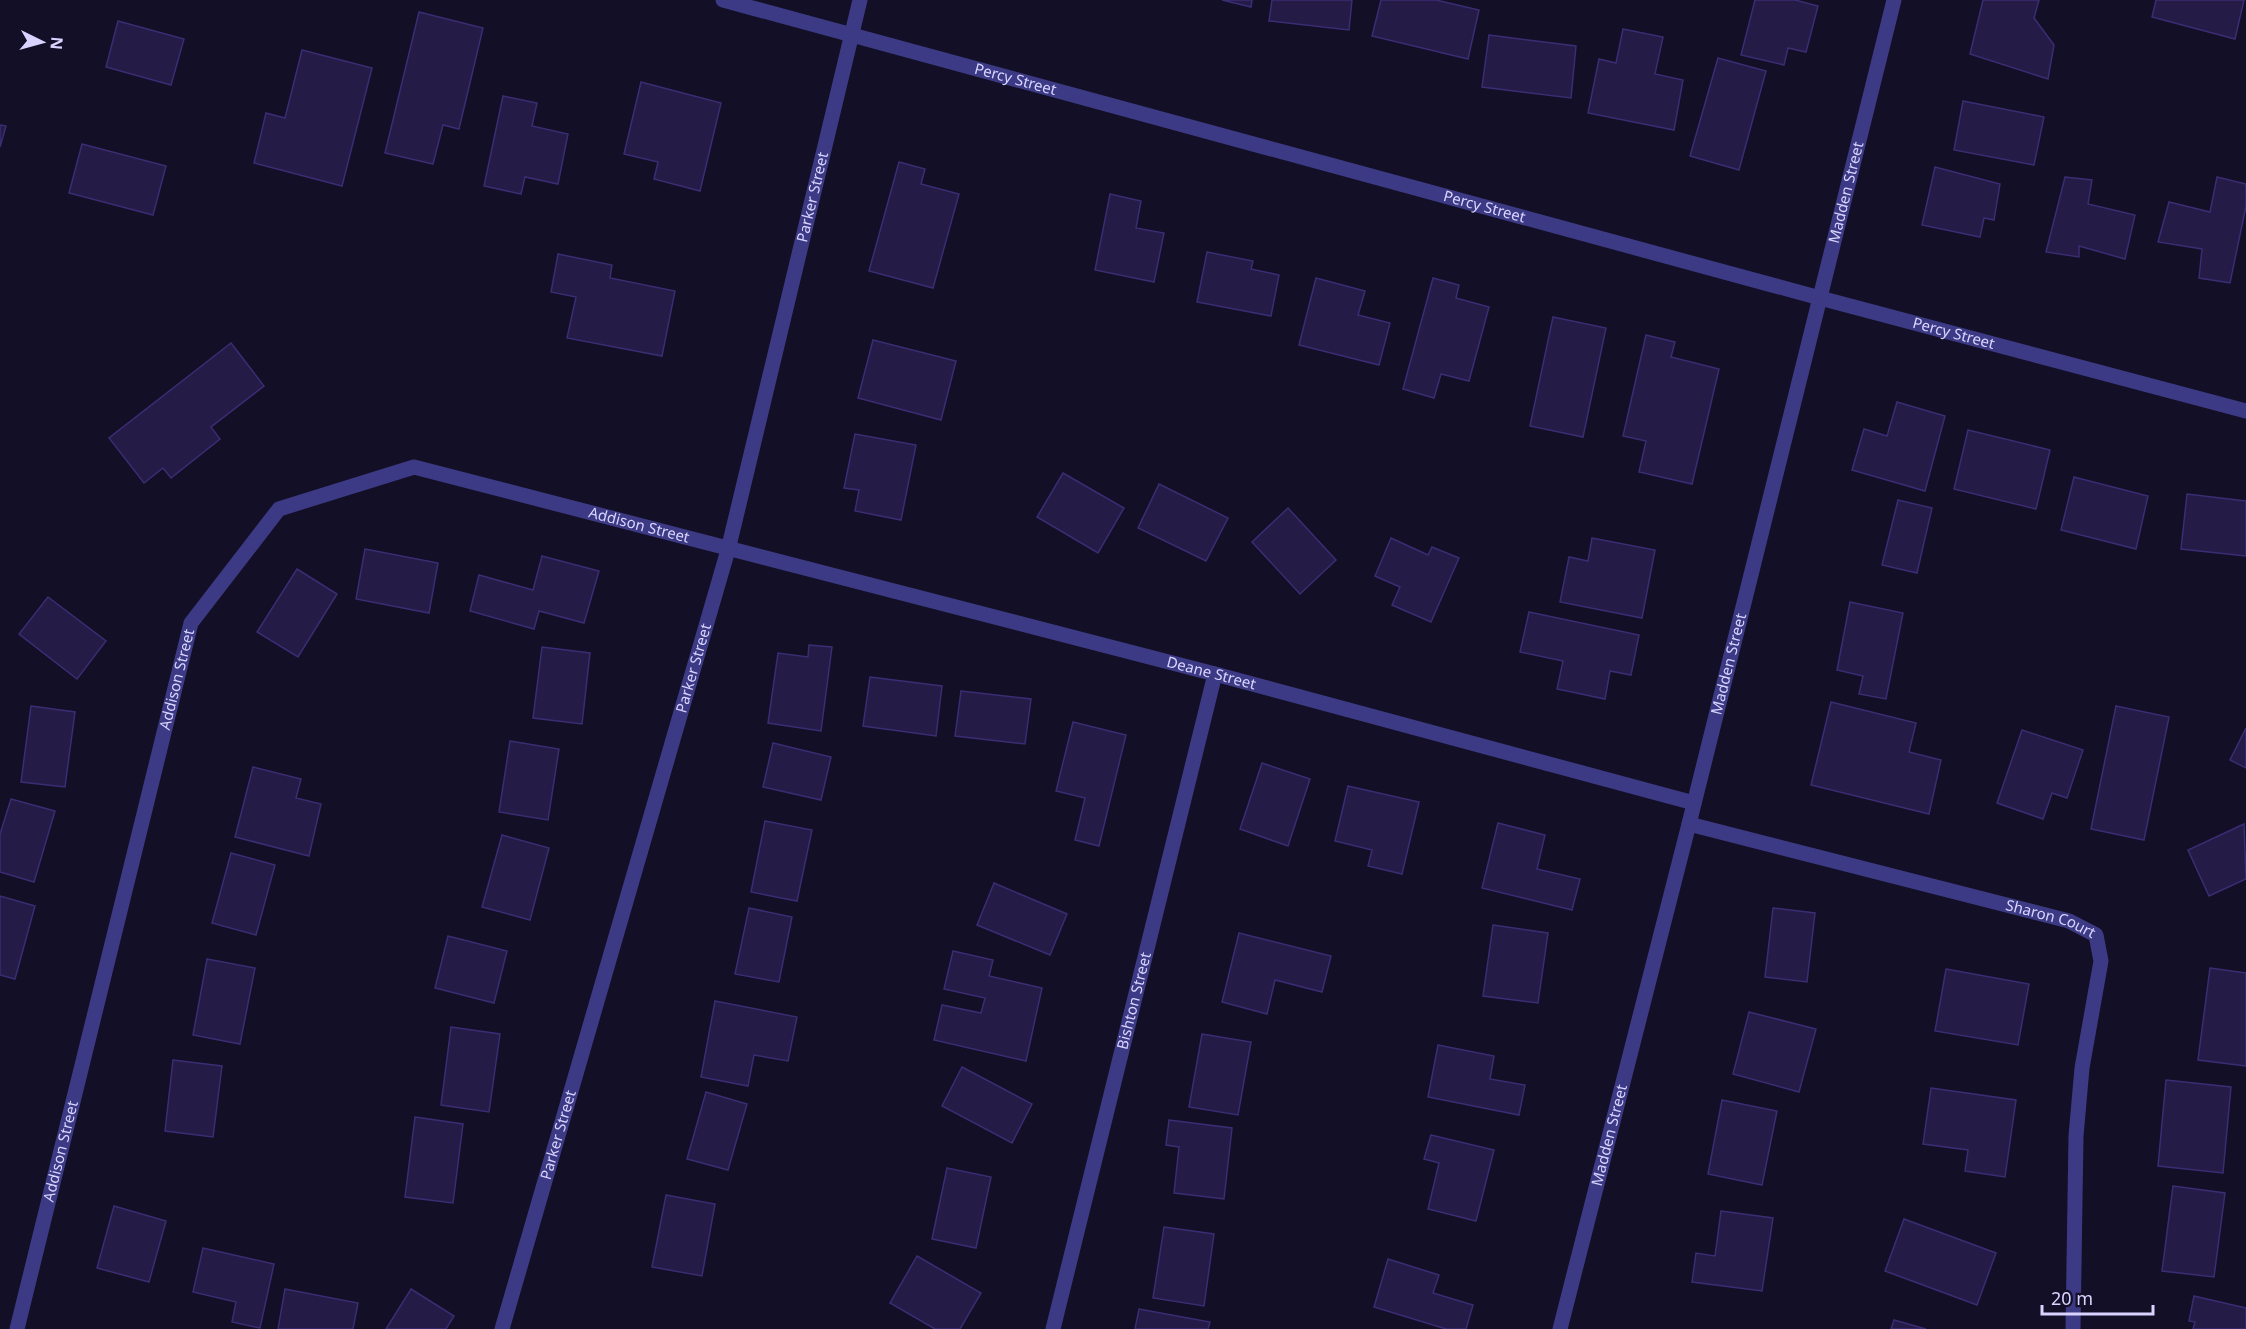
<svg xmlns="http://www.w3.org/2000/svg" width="2246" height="1329" viewBox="0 0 2246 1329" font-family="'Noto Sans',sans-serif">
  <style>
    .building { fill: #241b47; stroke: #3b2d73; stroke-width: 1.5 }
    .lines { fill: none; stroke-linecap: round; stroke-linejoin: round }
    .minor { stroke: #3d3a85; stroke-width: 15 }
    .labels { text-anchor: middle; stroke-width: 6; stroke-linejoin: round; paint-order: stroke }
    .street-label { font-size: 15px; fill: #d9d4ff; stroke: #130f26 }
  </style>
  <rect width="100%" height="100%" fill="#130f26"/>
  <!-- building -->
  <g class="building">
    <path d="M 1222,0 L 1252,0 L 1251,7 Z"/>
    <path d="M 1272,0 L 1352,0 L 1349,30 L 1269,21 Z"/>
    <path d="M 1381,0 L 1436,0 L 1479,10 L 1468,59 L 1372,36 Z"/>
    <path d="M 1755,0 L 1795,0 L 1818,6 L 1806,52 L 1788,48 L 1784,65 L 1741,55 Z"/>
    <path d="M 1983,0 L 2039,0 L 2034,18 L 2054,45 L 2048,79 L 1970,54 Z"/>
    <path d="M 2156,0 L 2244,0 L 2235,39 L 2152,17 Z"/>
    <path d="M 419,12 L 483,28 L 459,129 L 443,125 L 433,164 L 385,153 Z"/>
    <path d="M 118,21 L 184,39 L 171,85 L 106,67 Z"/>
    <path d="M 1623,29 L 1663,37 L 1655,74 L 1683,80 L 1674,130 L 1588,113 L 1599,59 L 1616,63 Z"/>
    <path d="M 1489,35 L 1576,46 L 1571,98 L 1482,87 Z"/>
    <path d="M 302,50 L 372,68 L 342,186 L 254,163 L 266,113 L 285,118 Z"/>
    <path d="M 1718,58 L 1766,71 L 1739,170 L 1690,156 Z"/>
    <path d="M 641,82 L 721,103 L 700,191 L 654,179 L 658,162 L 624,154 Z"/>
    <path d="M 503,96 L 537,103 L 532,126 L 568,134 L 558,184 L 525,177 L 521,194 L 484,186 Z"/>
    <path d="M 1963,101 L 2044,117 L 2034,165 L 1954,150 Z"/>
    <path d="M 0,125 L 6,126 L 0,147 Z"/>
    <path d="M 82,144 L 166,166 L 153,215 L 69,193 Z"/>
    <path d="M 899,162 L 925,169 L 921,184 L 959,194 L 933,288 L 869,271 Z"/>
    <path d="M 1935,167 L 2000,184 L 1994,220 L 1984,218 L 1980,237 L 1922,225 Z"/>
    <path d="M 2065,177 L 2092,180 L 2088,204 L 2135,215 L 2125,259 L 2079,246 L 2079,257 L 2046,252 Z"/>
    <path d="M 2217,177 L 2246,184 L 2246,206 L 2230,283 L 2199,278 L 2202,249 L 2158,242 L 2169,202 L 2210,212 Z"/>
    <path d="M 1110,194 L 1141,201 L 1136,228 L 1164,233 L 1154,282 L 1095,270 Z"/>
    <path d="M 1207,252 L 1253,261 L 1251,269 L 1279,275 L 1271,316 L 1197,302 Z"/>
    <path d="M 558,254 L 612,265 L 610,278 L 675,291 L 662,356 L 567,338 L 576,297 L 551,292 Z"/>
    <path d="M 1316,278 L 1365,291 L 1358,315 L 1390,323 L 1379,365 L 1299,345 Z"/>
    <path d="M 1433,278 L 1459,285 L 1456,298 L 1489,307 L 1469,381 L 1441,374 L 1434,398 L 1403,389 Z"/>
    <path d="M 1553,317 L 1606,328 L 1583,437 L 1530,426 Z"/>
    <path d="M 1646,335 L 1675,342 L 1671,357 L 1719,369 L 1692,484 L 1639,472 L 1646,441 L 1623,436 Z"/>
    <path d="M 873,340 L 956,361 L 941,420 L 858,398 Z"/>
    <path d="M 231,343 L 264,386 L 211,427 L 220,439 L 171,478 L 163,468 L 144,483 L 109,438 Z"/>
    <path d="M 1897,402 L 1945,416 L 1925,491 L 1852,470 L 1864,429 L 1887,436 Z"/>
    <path d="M 1968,430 L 2050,450 L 2036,509 L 1954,489 Z"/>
    <path d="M 855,434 L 916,445 L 901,520 L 855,511 L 859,490 L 844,488 Z"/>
    <path d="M 1063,473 L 1124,508 L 1098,553 L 1037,517 Z"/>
    <path d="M 2074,477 L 2148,496 L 2136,549 L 2061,530 Z"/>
    <path d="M 1159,484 L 1228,518 L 1206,561 L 1138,528 Z"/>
    <path d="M 2187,494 L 2246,501 L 2246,556 L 2181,549 Z"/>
    <path d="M 1898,500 L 1932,508 L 1917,573 L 1882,565 Z"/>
    <path d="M 1288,508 L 1336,560 L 1300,594 L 1252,542 Z"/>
    <path d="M 1391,538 L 1428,555 L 1432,547 L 1459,558 L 1431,622 L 1392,605 L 1400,587 L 1375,576 Z"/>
    <path d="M 1592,538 L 1655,550 L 1642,618 L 1560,602 L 1569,557 L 1588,561 Z"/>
    <path d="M 365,549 L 438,563 L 429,613 L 356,599 Z"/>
    <path d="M 542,556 L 599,571 L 584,623 L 539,611 L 534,629 L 470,611 L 479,575 L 533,590 Z"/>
    <path d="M 297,569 L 337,594 L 298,657 L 257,632 Z"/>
    <path d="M 48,597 L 106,641 L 77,679 L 19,634 Z"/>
    <path d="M 1850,602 L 1903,613 L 1886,699 L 1859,694 L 1863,676 L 1837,670 Z"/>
    <path d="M 1529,612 L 1639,635 L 1631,675 L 1610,671 L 1605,699 L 1557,689 L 1563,661 L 1520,652 Z"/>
    <path d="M 809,645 L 832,647 L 821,731 L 768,723 L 778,653 L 808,657 Z"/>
    <path d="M 542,647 L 590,653 L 582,724 L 533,718 Z"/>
    <path d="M 870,677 L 942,686 L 936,736 L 863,726 Z"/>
    <path d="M 961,691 L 1031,699 L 1025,744 L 955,736 Z"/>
    <path d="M 1831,702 L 1916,723 L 1909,752 L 1941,760 L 1929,814 L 1811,785 Z"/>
    <path d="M 31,706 L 75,712 L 65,787 L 21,782 Z"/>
    <path d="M 2116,706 L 2169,717 L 2144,840 L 2091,829 Z"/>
    <path d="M 1073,722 L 1126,735 L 1099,846 L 1075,840 L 1085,798 L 1056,791 Z"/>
    <path d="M 2246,728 L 2246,768 L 2230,760 Z"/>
    <path d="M 2022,730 L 2083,750 L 2067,798 L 2052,793 L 2043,819 L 1997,803 Z"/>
    <path d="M 510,741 L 559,749 L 548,820 L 499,812 Z"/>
    <path d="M 773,743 L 831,757 L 821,800 L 763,787 Z"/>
    <path d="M 1262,763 L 1310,779 L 1288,846 L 1240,829 Z"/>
    <path d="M 253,767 L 301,779 L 296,798 L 321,804 L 309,856 L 235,837 Z"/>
    <path d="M 1348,786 L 1419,802 L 1402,874 L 1368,866 L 1372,850 L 1335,841 Z"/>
    <path d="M 11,799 L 55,811 L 34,882 L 0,872 L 0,834 Z"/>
    <path d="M 765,821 L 812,830 L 797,901 L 751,892 Z"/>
    <path d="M 1498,823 L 1545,835 L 1537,869 L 1580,879 L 1572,910 L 1482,888 Z"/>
    <path d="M 2244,824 L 2246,879 L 2209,896 L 2188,850 Z"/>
    <path d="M 502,835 L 549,848 L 530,920 L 482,907 Z"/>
    <path d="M 231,853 L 275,865 L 256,935 L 212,923 Z"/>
    <path d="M 994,883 L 1067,914 L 1050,955 L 977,925 Z"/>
    <path d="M 0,896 L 35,906 L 15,979 L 0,975 Z"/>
    <path d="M 749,908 L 792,917 L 779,982 L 735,974 Z"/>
    <path d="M 1773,908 L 1815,913 L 1807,982 L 1765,977 Z"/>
    <path d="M 1493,925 L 1548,933 L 1538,1003 L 1483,996 Z"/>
    <path d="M 1239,933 L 1331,956 L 1322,992 L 1275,980 L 1267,1014 L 1222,1002 Z"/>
    <path d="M 448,936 L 507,951 L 494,1003 L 435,988 Z"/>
    <path d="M 953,951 L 993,960 L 989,976 L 1042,988 L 1026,1061 L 934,1040 L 942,1005 L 981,1013 L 985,998 L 944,989 Z"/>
    <path d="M 207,959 L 255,968 L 240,1044 L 193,1035 Z"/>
    <path d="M 2210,968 L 2246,973 L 2246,1066 L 2198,1060 Z"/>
    <path d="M 1946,969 L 2029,984 L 2018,1045 L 1935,1031 Z"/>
    <path d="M 715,1001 L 797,1017 L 788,1061 L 754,1055 L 748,1086 L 701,1077 Z"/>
    <path d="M 1749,1012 L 1816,1029 L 1799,1092 L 1733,1074 Z"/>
    <path d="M 451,1027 L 500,1034 L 489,1112 L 441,1105 Z"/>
    <path d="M 1202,1034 L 1251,1042 L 1238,1115 L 1189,1107 Z"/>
    <path d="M 1438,1045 L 1494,1056 L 1490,1079 L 1525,1085 L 1519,1115 L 1428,1097 Z"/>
    <path d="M 173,1060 L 222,1066 L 213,1137 L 165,1131 Z"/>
    <path d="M 962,1067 L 1032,1104 L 1012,1143 L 942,1106 Z"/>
    <path d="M 2166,1080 L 2231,1087 L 2223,1173 L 2158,1166 Z"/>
    <path d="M 1931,1088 L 2016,1100 L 2005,1177 L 1965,1171 L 1968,1150 L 1923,1144 Z"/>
    <path d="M 706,1092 L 747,1104 L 728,1170 L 687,1159 Z"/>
    <path d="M 1722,1100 L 1777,1111 L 1762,1185 L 1708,1174 Z"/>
    <path d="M 415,1117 L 463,1124 L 453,1203 L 405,1197 Z"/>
    <path d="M 1169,1120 L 1232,1128 L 1224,1199 L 1174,1193 L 1179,1147 L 1166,1145 Z"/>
    <path d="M 1431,1135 L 1494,1150 L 1476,1221 L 1428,1209 L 1439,1163 L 1424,1159 Z"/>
    <path d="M 947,1168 L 991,1177 L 976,1248 L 932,1239 Z"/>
    <path d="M 2173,1186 L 2225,1193 L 2214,1277 L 2162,1271 Z"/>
    <path d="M 666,1195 L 715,1204 L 702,1276 L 652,1267 Z"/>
    <path d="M 114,1206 L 166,1221 L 149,1282 L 97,1268 Z"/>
    <path d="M 1721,1211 L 1773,1218 L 1762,1291 L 1692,1282 L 1696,1253 L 1715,1256 Z"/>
    <path d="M 1904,1219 L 1996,1253 L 1977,1305 L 1885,1271 Z"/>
    <path d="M 1164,1227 L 1214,1234 L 1204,1306 L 1153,1298 Z"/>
    <path d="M 203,1248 L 274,1264 L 260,1328 L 232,1322 L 236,1302 L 193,1292 Z"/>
    <path d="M 917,1256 L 981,1293 L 960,1329 L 935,1329 L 890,1303 Z"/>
    <path d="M 1388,1259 L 1439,1275 L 1433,1293 L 1473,1305 L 1466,1329 L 1446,1329 L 1374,1307 Z"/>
    <path d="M 285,1289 L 358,1303 L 353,1329 L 278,1329 Z"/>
    <path d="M 411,1289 L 454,1316 L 446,1329 L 386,1329 Z"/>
    <path d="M 2194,1296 L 2246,1308 L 2246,1329 L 2193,1329 L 2195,1322 L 2189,1321 Z"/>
    <path d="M 1139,1309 L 1210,1322 L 1208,1329 L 1135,1329 Z"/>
    <path d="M 1894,1320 L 1926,1329 L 1891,1329 Z"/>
  </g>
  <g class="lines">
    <!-- minor -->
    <g class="minor">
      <path id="s1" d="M 723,0 L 1820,298 L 2246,411"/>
      <path id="s2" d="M 1689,824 L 2069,921 L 2096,935 L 2101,961 L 2082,1068 L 2076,1136 L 2073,1329"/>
      <path id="s3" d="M 17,1329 L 191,623 L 279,509 L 414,467 L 1215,674 L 1694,803"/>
      <path id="s4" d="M 502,1329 L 728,550 L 860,0"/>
      <path id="s5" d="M 1053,1329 L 1215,674"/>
      <path id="s6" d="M 1560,1329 L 1689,824 L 1894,0"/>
    </g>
  </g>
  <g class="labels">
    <!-- street labels -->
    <g class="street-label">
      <text dy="5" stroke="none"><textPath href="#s1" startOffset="303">Percy Street</textPath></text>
      <text dy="5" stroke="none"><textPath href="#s6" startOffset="1172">Madden Street</textPath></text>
      <text dy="5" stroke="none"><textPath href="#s4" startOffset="1174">Parker Street</textPath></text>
      <text dy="5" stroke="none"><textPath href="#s1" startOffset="789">Percy Street</textPath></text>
      <text dy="5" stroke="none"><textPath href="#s1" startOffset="1275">Percy Street</textPath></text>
      <text dy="5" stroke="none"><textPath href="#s3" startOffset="1245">Addison Street</textPath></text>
      <text dy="5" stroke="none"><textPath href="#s6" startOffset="686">Madden Street</textPath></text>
      <text dy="5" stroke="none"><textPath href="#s4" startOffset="688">Parker Street</textPath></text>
      <text dy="5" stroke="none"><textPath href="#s3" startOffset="1836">Deane Street</textPath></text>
      <text dy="5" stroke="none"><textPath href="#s3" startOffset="669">Addison Street</textPath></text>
      <text dy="5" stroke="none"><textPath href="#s2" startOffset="374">Sharon Court</textPath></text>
      <text dy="5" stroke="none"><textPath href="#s5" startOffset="338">Bishton Street</textPath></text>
      <text dy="5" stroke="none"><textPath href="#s4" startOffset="202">Parker Street</textPath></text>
      <text dy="5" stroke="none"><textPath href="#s6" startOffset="200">Madden Street</textPath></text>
      <text dy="5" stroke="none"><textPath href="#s3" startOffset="183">Addison Street</textPath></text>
    </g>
  </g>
  <!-- north arrow -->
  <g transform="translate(42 42) rotate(95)" stroke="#130f26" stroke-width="4.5" paint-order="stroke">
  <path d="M0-4.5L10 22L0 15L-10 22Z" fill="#d9d4ff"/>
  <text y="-9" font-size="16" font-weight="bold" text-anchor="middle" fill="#d9d4ff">N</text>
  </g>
  <!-- scale -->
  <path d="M2042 1305v9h111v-9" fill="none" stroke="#d9d4ff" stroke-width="3"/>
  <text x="2051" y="1305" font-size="18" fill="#d9d4ff" stroke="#130f26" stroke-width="4.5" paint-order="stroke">20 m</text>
</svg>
